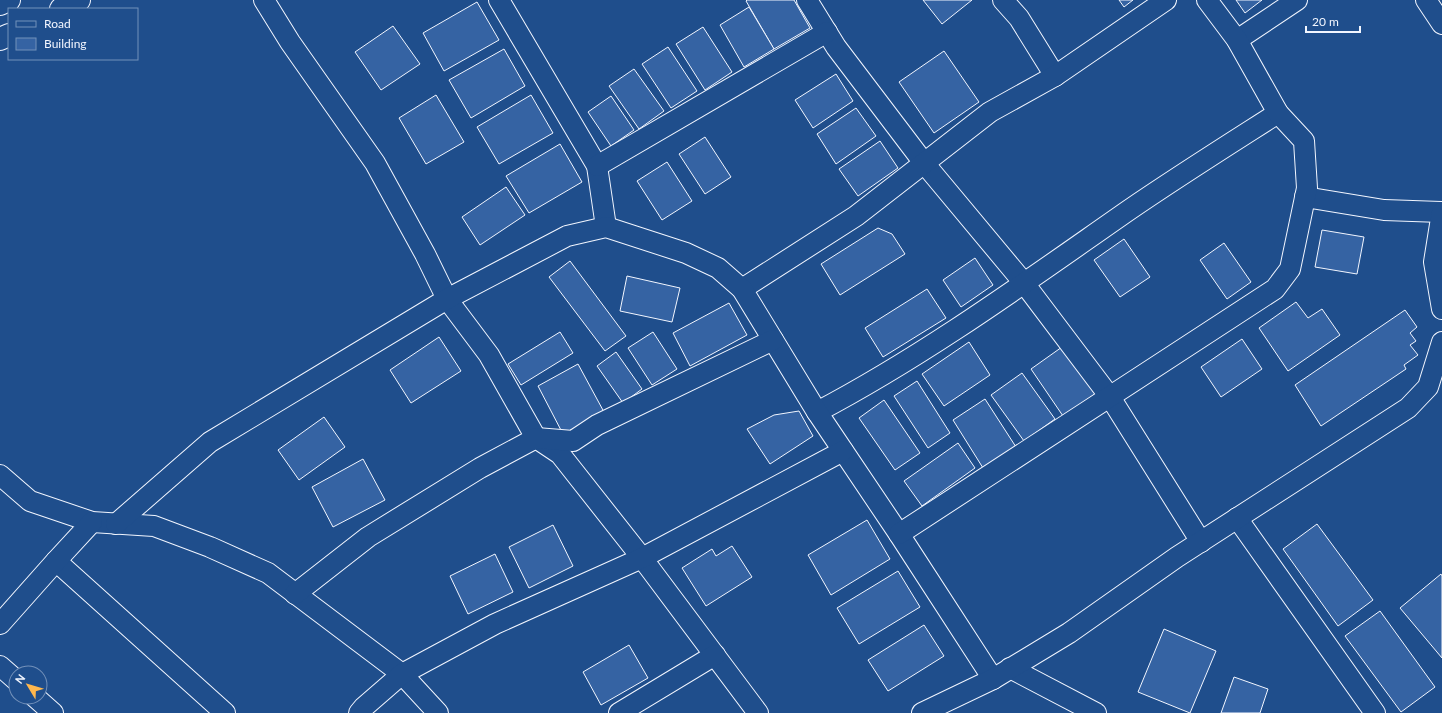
<svg xmlns="http://www.w3.org/2000/svg" width="1442" height="713" viewBox="0 0 1442 713" font-family="Lato,sans-serif">
  <style>
    .building { fill: #3563a3; stroke: #f2f6ff }
    .lines { fill: none; stroke-linecap: round; stroke-linejoin: round }
    .minor-casing { stroke: #f2f6ff; stroke-width: 22 }
    .major-casing { stroke: #f2f6ff; stroke-width: 24 }
    .minor { stroke: #1f4e8c; stroke-width: 20 }
    .major { stroke: #1f4e8c; stroke-width: 22 }
  </style>
  <rect width="100%" height="100%" fill="#1f4e8c"/>
  <!-- building -->
  <g class="building">
    <path d="M 747,0 L 794,0 L 810,28 L 774,49 L 746,1 Z"/>
    <path d="M 923,0 L 972,0 L 942,24 Z"/>
    <path d="M 1119,0 L 1133,0 L 1124,7 Z"/>
    <path d="M 1236,0 L 1262,0 L 1245,13 Z"/>
    <path d="M 477,2 L 499,40 L 444,71 L 423,33 Z"/>
    <path d="M 749,7 L 774,49 L 744,67 L 720,25 Z"/>
    <path d="M 393,26 L 420,64 L 381,90 L 355,52 Z"/>
    <path d="M 703,27 L 732,72 L 705,90 L 676,44 Z"/>
    <path d="M 668,47 L 697,91 L 671,108 L 642,64 Z"/>
    <path d="M 504,49 L 525,86 L 471,118 L 449,80 Z"/>
    <path d="M 944,51 L 979,102 L 934,133 L 899,82 Z"/>
    <path d="M 634,69 L 664,111 L 639,129 L 609,86 Z"/>
    <path d="M 836,74 L 853,101 L 813,128 L 795,100 Z"/>
    <path d="M 436,95 L 464,142 L 426,164 L 399,118 Z"/>
    <path d="M 531,95 L 553,133 L 499,164 L 477,127 Z"/>
    <path d="M 611,96 L 634,130 L 611,146 L 588,112 Z"/>
    <path d="M 856,108 L 876,136 L 836,164 L 817,134 Z"/>
    <path d="M 705,137 L 731,177 L 705,194 L 679,154 Z"/>
    <path d="M 880,141 L 898,168 L 858,196 L 839,169 Z"/>
    <path d="M 560,144 L 582,182 L 529,213 L 506,176 Z"/>
    <path d="M 667,162 L 692,201 L 662,220 L 637,181 Z"/>
    <path d="M 506,187 L 525,215 L 480,245 L 462,217 Z"/>
    <path d="M 878,228 L 892,234 L 905,254 L 840,295 L 821,264 Z"/>
    <path d="M 1322,230 L 1364,237 L 1357,274 L 1315,267 Z"/>
    <path d="M 1124,239 L 1150,277 L 1120,297 L 1094,260 Z"/>
    <path d="M 1224,243 L 1251,282 L 1227,299 L 1200,260 Z"/>
    <path d="M 975,258 L 993,285 L 961,307 L 943,280 Z"/>
    <path d="M 570,261 L 626,336 L 605,351 L 549,277 Z"/>
    <path d="M 627,276 L 680,288 L 672,322 L 620,311 Z"/>
    <path d="M 927,289 L 946,318 L 883,357 L 865,328 Z"/>
    <path d="M 1296,302 L 1308,318 L 1322,309 L 1340,335 L 1288,371 L 1259,328 Z"/>
    <path d="M 729,303 L 747,335 L 690,366 L 673,333 Z"/>
    <path d="M 1405,310 L 1417,327 L 1410,333 L 1416,341 L 1410,345 L 1418,355 L 1404,365 L 1406,369 L 1321,426 L 1295,385 Z"/>
    <path d="M 560,332 L 573,353 L 521,385 L 508,364 Z"/>
    <path d="M 653,332 L 677,369 L 652,385 L 628,348 Z"/>
    <path d="M 439,337 L 461,371 L 411,403 L 390,370 Z"/>
    <path d="M 1242,339 L 1262,369 L 1221,397 L 1201,367 Z"/>
    <path d="M 969,342 L 990,375 L 944,406 L 922,374 Z"/>
    <path d="M 1062,347 L 1095,394 L 1063,416 L 1031,369 Z"/>
    <path d="M 616,352 L 642,389 L 623,403 L 597,366 Z"/>
    <path d="M 578,364 L 604,412 L 563,434 L 538,386 Z"/>
    <path d="M 1022,373 L 1055,419 L 1024,441 L 991,395 Z"/>
    <path d="M 917,381 L 950,433 L 928,448 L 894,396 Z"/>
    <path d="M 985,399 L 1016,447 L 983,468 L 953,420 Z"/>
    <path d="M 884,400 L 920,453 L 895,470 L 859,418 Z"/>
    <path d="M 799,411 L 813,436 L 770,464 L 747,429 L 774,415 Z"/>
    <path d="M 324,417 L 345,447 L 299,480 L 278,450 Z"/>
    <path d="M 958,443 L 975,468 L 922,506 L 904,481 Z"/>
    <path d="M 363,459 L 385,500 L 333,527 L 312,487 Z"/>
    <path d="M 867,520 L 890,559 L 831,595 L 808,555 Z"/>
    <path d="M 1317,524 L 1373,600 L 1338,626 L 1283,549 Z"/>
    <path d="M 553,525 L 573,566 L 529,588 L 509,547 Z"/>
    <path d="M 732,546 L 752,577 L 706,606 L 682,568 L 712,549 L 716,556 Z"/>
    <path d="M 495,554 L 513,592 L 468,614 L 450,576 Z"/>
    <path d="M 898,571 L 920,607 L 859,644 L 837,608 Z"/>
    <path d="M 1441,574 L 1442,576 L 1442,658 L 1400,608 Z"/>
    <path d="M 1380,611 L 1435,687 L 1401,712 L 1345,636 Z"/>
    <path d="M 924,625 L 944,656 L 888,691 L 868,660 Z"/>
    <path d="M 1164,629 L 1216,651 L 1190,713 L 1138,692 Z"/>
    <path d="M 629,645 L 648,678 L 601,705 L 583,672 Z"/>
    <path d="M 1234,677 L 1268,689 L 1260,713 L 1221,713 Z"/>
  </g>
  <g class="lines">
    <defs>
      <g id="minor">
        <path d="M 264,0 L 290,42 L 375,163 L 425,254 L 447,299 L 489,355 L 536,438 L 560,454 L 642,558 L 758,713"/>
        <path d="M 499,0 L 597,166 L 606,227"/>
        <path d="M 807,0 L 836,47 L 924,163 L 1024,283 L 1110,397 L 1201,542"/>
        <path d="M 1003,0 L 1019,18 L 1055,76"/>
        <path d="M 1426,0 L 1442,24"/>
        <path d="M 1237,40 L 1297,0"/>
        <path d="M 597,166 L 827,32"/>
        <path d="M 1305,197 L 1384,210 L 1441,212"/>
        <path d="M 1442,212 L 1434,262 L 1442,309"/>
        <path d="M 742,289 L 856,216 L 990,112 L 1055,76 L 1166,0"/>
        <path d="M 817,412 C 927,354 1027,281 1129,210 C 1177,177 1228,145 1278,113"/>
        <path d="M 0,475 L 30,501 L 92,522 L 154,526 L 210,547 L 268,573 L 402,674 L 438,713"/>
        <path d="M 1237,518 L 1375,713"/>
        <path d="M 116,524 L 210,442 L 447,299 L 567,236 L 606,227 L 686,253 L 718,268 L 742,289 L 817,412 L 899,534 L 993,679"/>
        <path d="M 899,534 L 1275,289 L 1290,269 L 1307,188 L 1304,141 L 1278,113 L 1237,40 L 1207,0"/>
        <path d="M 56,561 L 225,713"/>
        <path d="M 295,594 L 368,537 L 480,468 L 536,438 L 573,441 L 597,425 L 773,340"/>
        <path d="M 0,624 L 56,561 L 92,522"/>
        <path d="M 0,666 L 16,680"/>
        <path d="M 1010,668 L 1096,713"/>
        <path d="M 35,697 L 53,713"/>
        <path d="M 359,713 L 364,707 L 402,674 L 495,624 L 642,558 L 843,451"/>
        <path d="M 619,713 L 715,655"/>
        <path d="M 922,713 L 993,679 L 1069,633 L 1177,557 L 1408,408 L 1428,387 L 1442,342"/>
      </g>
      <g id="major">
        <path d="M 0,4 L 9,0"/>
        <path d="M 61,9 L 79,0"/>
        <path d="M 0,39 L 9,35"/>
      </g>
    </defs>
    <!-- minor casing -->
    <use href="#minor" class="minor-casing"/>
    <!-- major casing -->
    <use href="#major" class="major-casing"/>
    <!-- minor -->
    <use href="#minor" class="minor"/>
    <!-- major -->
    <use href="#major" class="major"/>
  </g>
  <!-- legend -->
  <rect x="8" y="8" width="130" height="52" fill="#1f4e8c" stroke="#7391ba"/>
  <rect x="16" y="21" width="20" height="6" fill="#1f4e8c" stroke="#7391ba"/>
  <text x="44" y="28" font-size="12" fill="#f2f6ff">Road</text>
  <rect x="16" y="38" width="20" height="12" fill="#3563a3" stroke="#7391ba"/>
  <text x="44" y="48" font-size="12" fill="#f2f6ff">Building</text>
  <!-- north arrow -->
  <g transform="translate(28 685) rotate(308)"><circle r="19" fill="#1f4e8c" stroke="#7391ba"/>
  <path d="M0-3L7 15L0 10L-7 15Z" fill="#ffb74d"/>
  <text y="-6" font-size="11" font-weight="bold" text-anchor="middle" fill="#f2f6ff">N</text>
  </g>
  <!-- scale -->
  <path d="M1306 26v6h54v-6" fill="none" stroke="#f2f6ff" stroke-width="2"/>
  <text x="1312" y="26" font-size="12" fill="#f2f6ff" stroke="#1f4e8c" stroke-width="3" paint-order="stroke">20 m</text>
</svg>
